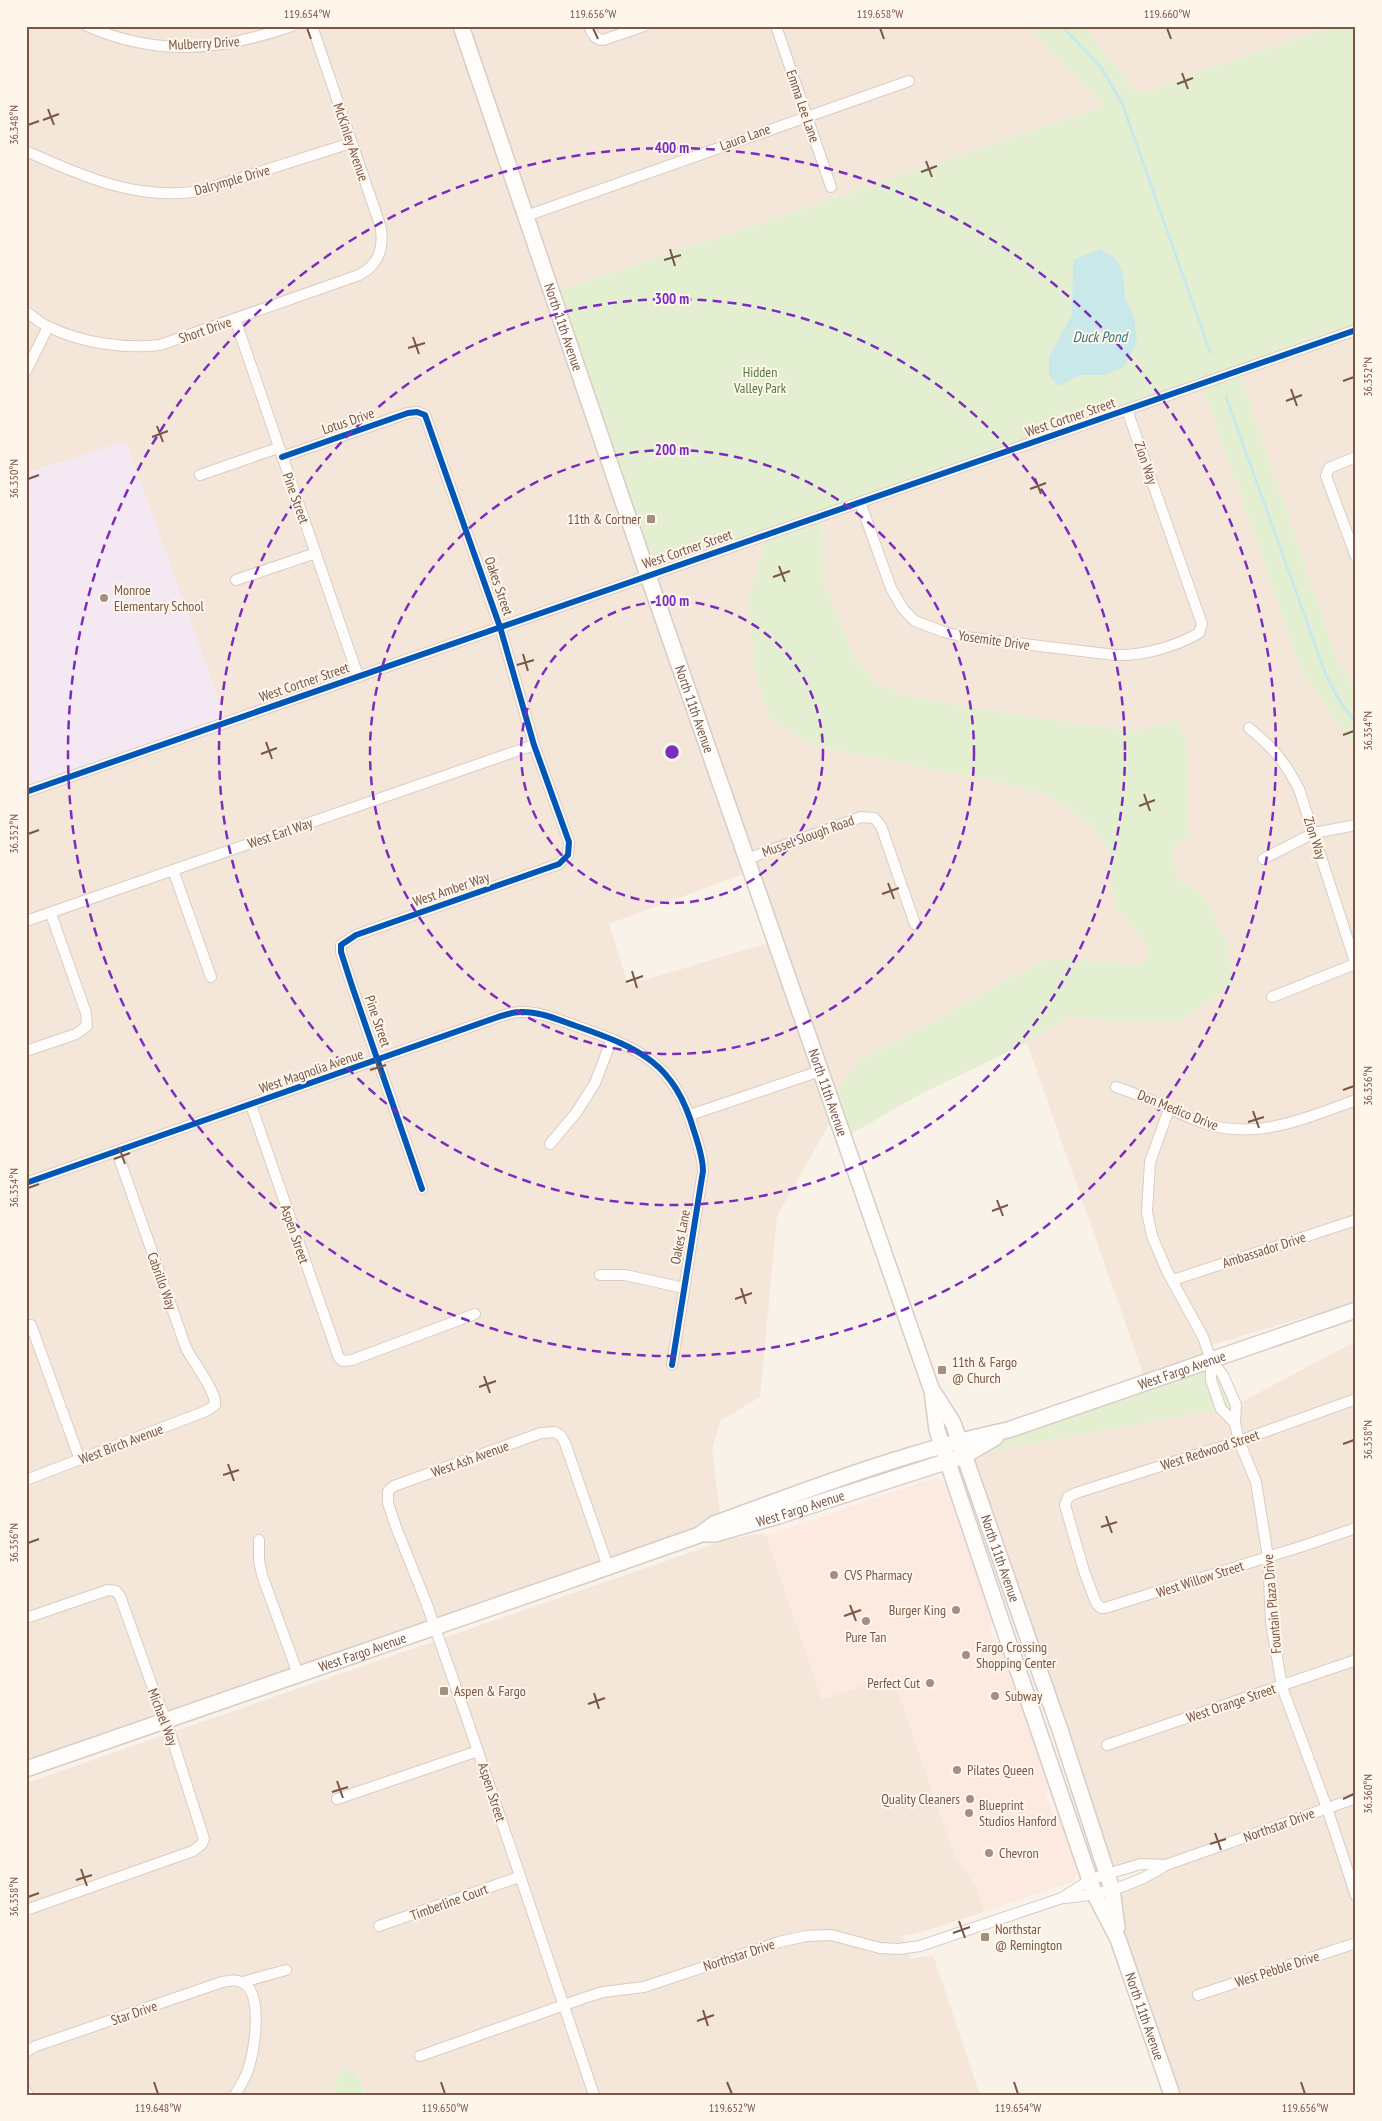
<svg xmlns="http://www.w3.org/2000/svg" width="1382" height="2121" viewBox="0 0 1382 2121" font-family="'PT Sans Narrow',sans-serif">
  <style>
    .residential { fill: #f4e7d9; fill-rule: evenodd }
    .commercial { fill: #fce9df }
    .education { fill: #f4e8f3 }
    .green { fill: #e4efd2 }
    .water { fill: #c9e8ea }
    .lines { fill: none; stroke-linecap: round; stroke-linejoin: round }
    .stream { stroke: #c9e8ea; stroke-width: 3 }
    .street-casing { stroke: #d6cdc6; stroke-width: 12 }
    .secondary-casing { stroke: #d7cdc6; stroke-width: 18 }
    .street { stroke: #fefdfc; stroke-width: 10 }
    .secondary { stroke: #fefdfc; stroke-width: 15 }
    .cycleway-casing { stroke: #fff6eb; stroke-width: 9 }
    .cycleway { stroke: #0057b8; stroke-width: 6 }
    .ticks { fill: none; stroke: #795646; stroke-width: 2 }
    .ring { fill: none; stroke: #7b2cbf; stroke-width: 2.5; stroke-dasharray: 9 6 }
    .poi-dot { fill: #a58d7f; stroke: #fff6eb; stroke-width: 2 }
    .labels { text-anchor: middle; stroke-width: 4; stroke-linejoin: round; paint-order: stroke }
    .street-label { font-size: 14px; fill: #795646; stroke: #fff6eb }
    .park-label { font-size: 14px; fill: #507a3b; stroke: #fff6eb }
    .poi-label { font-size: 14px; fill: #795646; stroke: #fff6eb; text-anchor: start }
    .water-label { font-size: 15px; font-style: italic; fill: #387780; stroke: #fff6eb }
    .centre { fill: #7b2cbf; stroke: #fff6eb; stroke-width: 2.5 }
    .ring-label { font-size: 15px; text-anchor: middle; font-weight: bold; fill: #7b2cbf; stroke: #fff6eb; stroke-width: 4; stroke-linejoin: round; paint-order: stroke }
    .neatline { fill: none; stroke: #795646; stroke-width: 2 }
    .ticks-label { font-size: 12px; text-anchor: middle; fill: #795646 }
  </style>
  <rect width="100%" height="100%" fill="#f8f2e9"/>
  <!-- residential -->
  <g class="residential">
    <path d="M 26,26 L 1028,26 L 1106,106 L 552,293 L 766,535 L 813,745 L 1012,785 L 1051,797 L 1090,824 L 1108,848 L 1111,882 L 1117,909 L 1140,936 L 1151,952 L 1143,964 L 1047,958 L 910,1034 L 860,1059 L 835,1114 L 777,1216 L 760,1397 L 720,1421 L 712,1450 L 721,1522 L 26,1769 L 26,792 L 126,442 L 26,473 ZM 751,871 L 775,941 L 628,985 L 609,924 Z"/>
    <path d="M 1084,26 L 1330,26 L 1137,94 Z"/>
    <path d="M 1356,330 L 1356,690 L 1338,663 L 1239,371 Z"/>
    <path d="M 1202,384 L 1302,672 L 1353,745 L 1356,753 L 1356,1302 L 1211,1345 L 1203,1338 L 1207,1349 L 1145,1379 L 1027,1043 L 1071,1016 L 1114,1022 L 1202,892 L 1177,878 L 1171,847 L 1188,836 L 1177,720 L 1133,731 L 979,709 L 905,695 L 877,684 L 855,657 L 824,582 L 822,516 Z"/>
    <path d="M 1356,1341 L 1356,2095 L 1172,2095 L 1138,1998 L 1112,1889 L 1165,1865 L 1107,1874 L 964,1456 L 1236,1405 Z"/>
    <path d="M 762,1533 L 768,1537 L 888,1678 L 894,1680 L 955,1857 L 976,1886 L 984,1909 L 981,1913 L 915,1934 L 903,1936 L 911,1959 L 933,1955 L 980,2095 L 366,2095 L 356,2070 L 342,2068 L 332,2095 L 26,2095 L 26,1783 L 726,1540 Z"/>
  </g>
  <!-- commercial -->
  <path class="commercial" d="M 935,1478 L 944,1481 L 992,1621 L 989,1627 L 997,1649 L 1003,1653 L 1049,1788 L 1046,1795 L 1052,1812 L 1059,1817 L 1078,1872 L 1074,1881 L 981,1913 L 984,1909 L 976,1886 L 955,1857 L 894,1680 L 888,1678 L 822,1700 L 766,1536 Z"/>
  <!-- education -->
  <path class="education" d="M 126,441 L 227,722 L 26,792 L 26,474 Z"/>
  <!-- green -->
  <g class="green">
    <path d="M 1028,26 L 1084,26 L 1137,94 L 1330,26 L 1356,26 L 1356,330 L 1239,371 L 1338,663 L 1356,690 L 1356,753 L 1353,745 L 1302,672 L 1202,384 L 822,516 L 824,582 L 855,657 L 877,684 L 905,695 L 979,709 L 1133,731 L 1177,720 L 1187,744 L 1188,837 L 1171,848 L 1177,878 L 1202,892 L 1227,943 L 1234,983 L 1180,1021 L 1114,1022 L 1071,1016 L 1027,1043 L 919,1095 L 844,1138 L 830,1099 L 860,1059 L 910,1034 L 1047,958 L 1143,964 L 1150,952 L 1140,936 L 1117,909 L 1111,882 L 1108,848 L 1090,824 L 1051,797 L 1012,785 L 813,745 L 768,716 L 755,671 L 749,598 L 766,536 L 648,576 L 552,293 L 1105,106 Z"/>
    <path d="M 1203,1337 L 1211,1345 L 1236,1405 L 1235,1423 L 1221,1409 L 964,1456 L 948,1461 L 942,1445 L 1145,1379 L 1207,1349 Z"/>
    <path d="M 342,2068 L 356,2070 L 365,2095 L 332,2095 Z"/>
  </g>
  <!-- water -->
  <path class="water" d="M 1100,249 L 1116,259 L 1123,274 L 1125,297 L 1134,317 L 1137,343 L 1123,368 L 1104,375 L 1081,375 L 1058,386 L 1049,375 L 1049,356 L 1072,315 L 1073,260 Z"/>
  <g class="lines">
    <!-- stream -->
    <g class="stream">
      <path d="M 1062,26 L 1100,66 L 1122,103 L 1210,352"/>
      <path d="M 1226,397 L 1326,675 L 1342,705 L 1356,723"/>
    </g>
    <defs>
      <g id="street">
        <path d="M 87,26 C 158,57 220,51 292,26"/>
        <path d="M 589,26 C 591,33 596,40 603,40 L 644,26"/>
        <path d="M 776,26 L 831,187"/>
        <path d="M 26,151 C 81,176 142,203 203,190 L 351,143"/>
        <path d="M 526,216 L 909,81"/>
        <path d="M 26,312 C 34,317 41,324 49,327 C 82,343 124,349 160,345 L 359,275 C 379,265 385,246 380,225 L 312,26"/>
        <path d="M 235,319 L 358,676"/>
        <path d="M 26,371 L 48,327"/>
        <path d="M 282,457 L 408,413 L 417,412 L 425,415 L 500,627 L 534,745 L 569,842 L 568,855 L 559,864 L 356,935 L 341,945 L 341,952 L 352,986 L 422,1189"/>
        <path d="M 1356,457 L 1329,468 L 1326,476 L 1356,557"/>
        <path d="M 200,475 L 278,448"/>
        <path d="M 860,502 L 891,588 L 903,609 L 915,621 L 944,632 L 965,637 L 1115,655 C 1142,656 1175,647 1199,633 L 1202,624 L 1127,410"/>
        <path d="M 236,580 L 316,553"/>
        <path d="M 1249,728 C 1273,748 1284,760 1299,789 L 1356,965"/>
        <path d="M 26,792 L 1356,330"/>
        <path d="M 747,859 L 861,817 L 874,818 L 881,826 L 915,924"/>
        <path d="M 1263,859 L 1314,833 L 1356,825"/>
        <path d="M 173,870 L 211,977"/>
        <path d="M 26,921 L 534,745"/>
        <path d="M 1272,997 L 1355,964"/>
        <path d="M 26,1051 L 76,1034 L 87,1026 L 86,1013 L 51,914"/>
        <path d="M 1116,1087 C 1145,1096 1172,1111 1201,1122 C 1254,1142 1306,1118 1356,1100"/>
        <path d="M 251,1105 L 339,1358 L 343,1361 L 352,1360 L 475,1314"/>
        <path d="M 1169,1109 L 1150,1162 L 1147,1212 L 1152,1236 L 1167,1271 L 1203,1337 L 1211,1360 L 1211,1380 L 1221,1409 L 1235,1423"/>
        <path d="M 690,1115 L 820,1071"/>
        <path d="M 550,1144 L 576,1113 L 595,1083 L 612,1039"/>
        <path d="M 26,1183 L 498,1017 C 505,1015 513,1012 520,1012 C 540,1011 561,1021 579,1027 C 641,1049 674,1063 694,1131 C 698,1144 703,1157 703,1171 L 672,1365"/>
        <path d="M 600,1275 L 625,1275 L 684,1288"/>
        <path d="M 1173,1280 L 1356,1220"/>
        <path d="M 31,1325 L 80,1460"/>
        <path d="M 1211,1360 L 1223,1375 L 1236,1405 L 1235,1423 L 1239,1441 L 1256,1482 L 1268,1557 L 1271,1622 L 1282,1687 L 1327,1808 L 1356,1896"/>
        <path d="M 1356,1399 L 1239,1441 L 1076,1493 L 1068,1497 L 1065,1505 L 1084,1571 L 1096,1603 L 1101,1608 L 1105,1608 L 1303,1546 L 1356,1528"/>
        <path d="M 26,1480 L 206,1411 L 215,1405 C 217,1392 193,1362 186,1348 L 117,1152"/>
        <path d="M 259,1540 L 259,1560 L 262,1575 L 298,1674"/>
        <path d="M 26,1618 L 108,1590 L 116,1591 L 120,1596 L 155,1694 L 166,1720 L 204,1839 L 202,1844 L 193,1851 L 26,1910"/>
        <path d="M 1107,1745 L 1356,1660"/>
        <path d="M 337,1799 L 478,1751"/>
        <path d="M 1065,1898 C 1100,1895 1136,1885 1166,1865"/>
        <path d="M 379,1926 L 519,1877"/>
        <path d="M 243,1982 L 286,1970"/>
        <path d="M 1198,1995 L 1356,1943"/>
        <path d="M 26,2052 L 36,2046 L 222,1982 C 229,1981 235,1979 241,1982 C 265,1991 254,2051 248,2070 C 245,2079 240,2087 235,2095"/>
        <path d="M 420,2056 L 584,1998 L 603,1992 L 644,1987 L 779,1942 L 806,1936 L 831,1935 L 880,1948 L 899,1949 L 920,1946 L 1062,1898 L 1090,1880 L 1107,1874 L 1141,1864 L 1166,1865 L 1356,1798"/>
        <path d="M 26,2091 L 28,2095"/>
        <path d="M 594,2095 L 467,1719 L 426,1602 L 396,1527 L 388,1503 L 388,1491 L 394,1486 L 541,1433 L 555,1432 L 561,1436 L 565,1443 L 608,1567"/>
      </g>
      <g id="secondary">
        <path id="s1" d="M 461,26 L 653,590 L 932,1391 L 937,1430 L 1005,1632 L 1095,1895 L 1118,1939 L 1172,2095"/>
        <path id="s2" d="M 934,1393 L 953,1423 L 1060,1730 L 1107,1874 L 1112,1889 L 1117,1928"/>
        <path id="s3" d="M 706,1534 L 715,1534 L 778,1516 L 964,1456 L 996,1437"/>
        <path id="s4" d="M 26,1769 L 608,1567 L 699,1535 L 714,1524 C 810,1489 907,1451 1008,1430 L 1356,1310"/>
      </g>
    </defs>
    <!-- street casing -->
    <use href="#street" class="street-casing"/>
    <!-- secondary casing -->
    <use href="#secondary" class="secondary-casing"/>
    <!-- street -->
    <use href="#street" class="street"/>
    <!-- secondary -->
    <use href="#secondary" class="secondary"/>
    <defs>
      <g id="cycleway">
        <path d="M 282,457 L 408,413 L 417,412 L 425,415 L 500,627 L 534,745 L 569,842 L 568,855 L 559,864 L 356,935 L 341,945 L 341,952 L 352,986 L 422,1189"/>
        <path d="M 26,792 L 1356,330"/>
        <path d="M 26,1183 L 498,1017 C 505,1015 513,1012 520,1012 C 540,1011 561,1021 579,1027 C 641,1049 674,1063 694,1131 C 698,1144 703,1157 703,1171 L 672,1365"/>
      </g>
    </defs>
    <!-- cycleway casing -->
    <use href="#cycleway" class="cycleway-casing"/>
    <!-- cycleway -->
    <use href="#cycleway" class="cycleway"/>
  </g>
  <!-- ticks -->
  <path class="ticks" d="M 307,28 L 311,39M 593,28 L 598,39M 880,28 L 884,39M 1167,28 L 1171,39M 1182,73 L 1188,89M 1177,84 L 1193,78M 48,109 L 54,125M 43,120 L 59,114M 28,125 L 39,121M 926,161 L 932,177M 921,172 L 937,166M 670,249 L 675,266M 664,260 L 681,255M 413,337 L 419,354M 408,348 L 425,343M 1343,381 L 1354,377M 1291,389 L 1297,406M 1286,401 L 1302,395M 157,426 L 163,442M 152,437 L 168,431M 1035,478 L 1041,494M 28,479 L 39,475M 1030,489 L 1046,483M 779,566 L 785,582M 773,577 L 790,571M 523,654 L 528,671M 517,665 L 534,660M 1343,735 L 1354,731M 266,742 L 272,759M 261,754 L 277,748M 1144,794 L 1150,811M 1139,806 L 1155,800M 28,834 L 39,830M 888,883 L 894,899M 882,894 L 899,888M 632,971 L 637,988M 626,982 L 643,976M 375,1059 L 381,1076M 370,1070 L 386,1065M 1343,1090 L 1354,1086M 1253,1111 L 1259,1128M 1248,1122 L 1264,1117M 119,1147 L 125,1164M 114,1159 L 130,1153M 28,1188 L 39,1184M 997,1200 L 1003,1216M 992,1211 L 1008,1205M 741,1288 L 746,1304M 735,1299 L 752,1293M 484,1376 L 490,1393M 479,1387 L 496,1381M 1343,1444 L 1354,1440M 228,1464 L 234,1481M 223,1475 L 239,1470M 1106,1516 L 1112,1533M 1101,1527 L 1117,1522M 28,1543 L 39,1539M 850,1605 L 856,1621M 844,1616 L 861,1610M 594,1693 L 599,1709M 588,1704 L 605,1698M 337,1781 L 343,1798M 332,1792 L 348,1787M 1343,1799 L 1354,1794M 1215,1833 L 1221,1850M 1210,1844 L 1226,1839M 81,1869 L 87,1886M 76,1880 L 92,1875M 28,1897 L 39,1893M 959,1921 L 965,1938M 953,1933 L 970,1927M 703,2010 L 708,2026M 697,2021 L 714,2015M 154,2082 L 158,2094M 441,2082 L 445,2094M 727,2082 L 732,2094M 1014,2082 L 1018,2094M 1301,2082 L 1305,2094"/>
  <!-- distance rings -->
  <g class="ring">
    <circle cx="672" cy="752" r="151"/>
    <circle cx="672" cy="752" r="302"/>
    <circle cx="672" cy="752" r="453"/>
    <circle cx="672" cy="752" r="604"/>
  </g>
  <!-- markers -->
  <g class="poi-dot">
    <rect x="646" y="514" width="10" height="10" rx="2.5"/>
    <circle cx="104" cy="598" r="5"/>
    <rect x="937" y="1365" width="10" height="10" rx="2.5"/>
    <circle cx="834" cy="1575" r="5"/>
    <circle cx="956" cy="1610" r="5"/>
    <circle cx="866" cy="1621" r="5"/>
    <circle cx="966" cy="1655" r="5"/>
    <circle cx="930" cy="1683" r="5"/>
    <rect x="439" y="1686" width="10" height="10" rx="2.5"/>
    <circle cx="995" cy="1696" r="5"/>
    <circle cx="957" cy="1770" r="5"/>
    <circle cx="970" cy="1799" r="5"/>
    <circle cx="969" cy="1813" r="5"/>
    <circle cx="989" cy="1853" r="5"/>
    <rect x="980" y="1932" width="10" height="10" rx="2.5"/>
  </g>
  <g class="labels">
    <!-- street labels -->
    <g class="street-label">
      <text transform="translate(204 43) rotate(-3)" y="5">Mulberry Drive</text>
      <text transform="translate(803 106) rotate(71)" y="5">Emma Lee Lane</text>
      <text transform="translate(745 137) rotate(-20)" y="5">Laura Lane</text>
      <text transform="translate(351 142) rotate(71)" y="5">McKinley Avenue</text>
      <text transform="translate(232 180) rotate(-16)" y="5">Dalrymple Drive</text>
      <text dy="5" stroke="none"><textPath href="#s1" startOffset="318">North 11th Avenue</textPath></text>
      <text transform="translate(205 330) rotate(-19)" y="5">Short Drive</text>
      <text transform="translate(1070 417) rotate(-19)" y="5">West Cortner Street</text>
      <text transform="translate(348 421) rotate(-19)" y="5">Lotus Drive</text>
      <text transform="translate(1146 463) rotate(71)" y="5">Zion Way</text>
      <text transform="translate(296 498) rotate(70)" y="5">Pine Street</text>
      <text transform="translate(687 549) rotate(-19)" y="5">West Cortner Street</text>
      <text transform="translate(499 586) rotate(71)" y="5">Oakes Street</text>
      <text transform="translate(994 640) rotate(8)" y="5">Yosemite Drive</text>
      <text transform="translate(304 682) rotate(-19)" y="5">West Cortner Street</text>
      <text dy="5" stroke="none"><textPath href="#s1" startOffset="722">North 11th Avenue</textPath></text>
      <text transform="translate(280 833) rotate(-19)" y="5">West Earl Way</text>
      <text transform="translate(808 836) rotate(-20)" y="5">Mussel Slough Road</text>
      <text transform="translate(1315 838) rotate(72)" y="5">Zion Way</text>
      <text transform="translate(451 889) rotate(-19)" y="5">West Amber Way</text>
      <text transform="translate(378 1021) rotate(71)" y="5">Pine Street</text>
      <text transform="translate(311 1071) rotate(-19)" y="5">West Magnolia Avenue</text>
      <text dy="5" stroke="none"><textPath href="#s1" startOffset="1128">North 11th Avenue</textPath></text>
      <text transform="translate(1178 1110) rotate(22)" y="5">Don Medico Drive</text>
      <text transform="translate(295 1234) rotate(71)" y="5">Aspen Street</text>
      <text transform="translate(680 1237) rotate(-79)" y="5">Oakes Lane</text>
      <text transform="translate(1264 1250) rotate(-18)" y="5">Ambassador Drive</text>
      <text transform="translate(162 1281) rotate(70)" y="5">Cabrillo Way</text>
      <text dy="5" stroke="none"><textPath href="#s4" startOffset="1224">West Fargo Avenue</textPath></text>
      <text transform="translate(121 1444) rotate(-21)" y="5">West Birch Avenue</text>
      <text transform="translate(1210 1450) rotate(-18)" y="5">West Redwood Street</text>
      <text transform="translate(470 1459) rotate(-20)" y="5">West Ash Avenue</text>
      <text dy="5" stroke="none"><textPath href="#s3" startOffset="98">West Fargo Avenue</textPath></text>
      <text dy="5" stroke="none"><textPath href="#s2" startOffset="179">North 11th Avenue</textPath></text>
      <text transform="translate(1200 1579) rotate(-18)" y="5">West Willow Street</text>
      <text transform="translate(1272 1604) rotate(-95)" y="5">Fountain Plaza Drive</text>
      <text dy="5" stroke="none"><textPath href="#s4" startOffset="356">West Fargo Avenue</textPath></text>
      <text transform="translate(1231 1703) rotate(-19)" y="5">West Orange Street</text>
      <text transform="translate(163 1717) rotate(69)" y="5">Michael Way</text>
      <text transform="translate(492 1792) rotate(72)" y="5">Aspen Street</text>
      <text transform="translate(1279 1825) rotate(-20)" y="5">Northstar Drive</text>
      <text transform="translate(449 1902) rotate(-20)" y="5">Timberline Court</text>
      <text transform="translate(739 1955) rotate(-18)" y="5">Northstar Drive</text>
      <text transform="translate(1277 1969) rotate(-18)" y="5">West Pebble Drive</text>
      <text transform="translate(134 2013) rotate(-19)" y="5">Star Drive</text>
      <text dy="5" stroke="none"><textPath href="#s1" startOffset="2106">North 11th Avenue</textPath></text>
    </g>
    <!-- park labels -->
    <g class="park-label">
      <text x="760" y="377">Hidden<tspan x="760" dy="16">Valley Park</tspan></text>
    </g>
    <!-- poi labels -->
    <g class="poi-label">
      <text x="641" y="524" text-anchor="end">11th &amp; Cortner</text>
      <text x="114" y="595">Monroe<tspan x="114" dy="16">Elementary School</tspan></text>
      <text x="952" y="1367">11th &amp; Fargo<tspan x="952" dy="16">@ Church</tspan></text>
      <text x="844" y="1580">CVS Pharmacy</text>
      <text x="946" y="1615" text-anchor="end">Burger King</text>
      <text x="866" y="1642" text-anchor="middle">Pure Tan</text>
      <text x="976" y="1652">Fargo Crossing<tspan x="976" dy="16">Shopping Center</tspan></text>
      <text x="920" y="1688" text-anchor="end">Perfect Cut</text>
      <text x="454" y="1696">Aspen &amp; Fargo</text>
      <text x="1005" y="1701">Subway</text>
      <text x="967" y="1775">Pilates Queen</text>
      <text x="960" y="1804" text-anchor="end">Quality Cleaners</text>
      <text x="979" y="1810">Blueprint<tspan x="979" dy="16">Studios Hanford</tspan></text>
      <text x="999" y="1858">Chevron</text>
      <text x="995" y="1934">Northstar<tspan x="995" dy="16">@ Remington</tspan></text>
    </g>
    <!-- water labels -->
    <g class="water-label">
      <text x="1100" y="342">Duck Pond</text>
    </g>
  </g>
  <circle cx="672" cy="752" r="8" class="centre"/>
  <g class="ring-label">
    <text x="672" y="153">400 m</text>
    <text x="672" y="304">300 m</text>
    <text x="672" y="455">200 m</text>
    <text x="672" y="606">100 m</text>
  </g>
  <!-- border -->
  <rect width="1382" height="2121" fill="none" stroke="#fff6eb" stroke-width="55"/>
  <rect x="28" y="28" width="1326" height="2066" class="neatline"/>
  <g class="ticks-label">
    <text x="307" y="18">119.654°W</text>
    <text x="593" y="18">119.656°W</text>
    <text x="880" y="18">119.658°W</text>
    <text x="1167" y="18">119.660°W</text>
    <text transform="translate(14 125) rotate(-90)" y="4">36.348°N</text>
    <text transform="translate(1368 377) rotate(-90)" y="4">36.352°N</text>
    <text transform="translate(14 479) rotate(-90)" y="4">36.350°N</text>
    <text transform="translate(1368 731) rotate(-90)" y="4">36.354°N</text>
    <text transform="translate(14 834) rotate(-90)" y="4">36.352°N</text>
    <text transform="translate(1368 1086) rotate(-90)" y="4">36.356°N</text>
    <text transform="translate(14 1188) rotate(-90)" y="4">36.354°N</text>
    <text transform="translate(1368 1440) rotate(-90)" y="4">36.358°N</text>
    <text transform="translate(14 1543) rotate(-90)" y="4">36.356°N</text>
    <text transform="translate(1368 1794) rotate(-90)" y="4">36.360°N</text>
    <text transform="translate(14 1897) rotate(-90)" y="4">36.358°N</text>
    <text x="158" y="2112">119.648°W</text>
    <text x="445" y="2112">119.650°W</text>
    <text x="732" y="2112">119.652°W</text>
    <text x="1018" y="2112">119.654°W</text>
    <text x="1305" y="2112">119.656°W</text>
  </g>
</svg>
